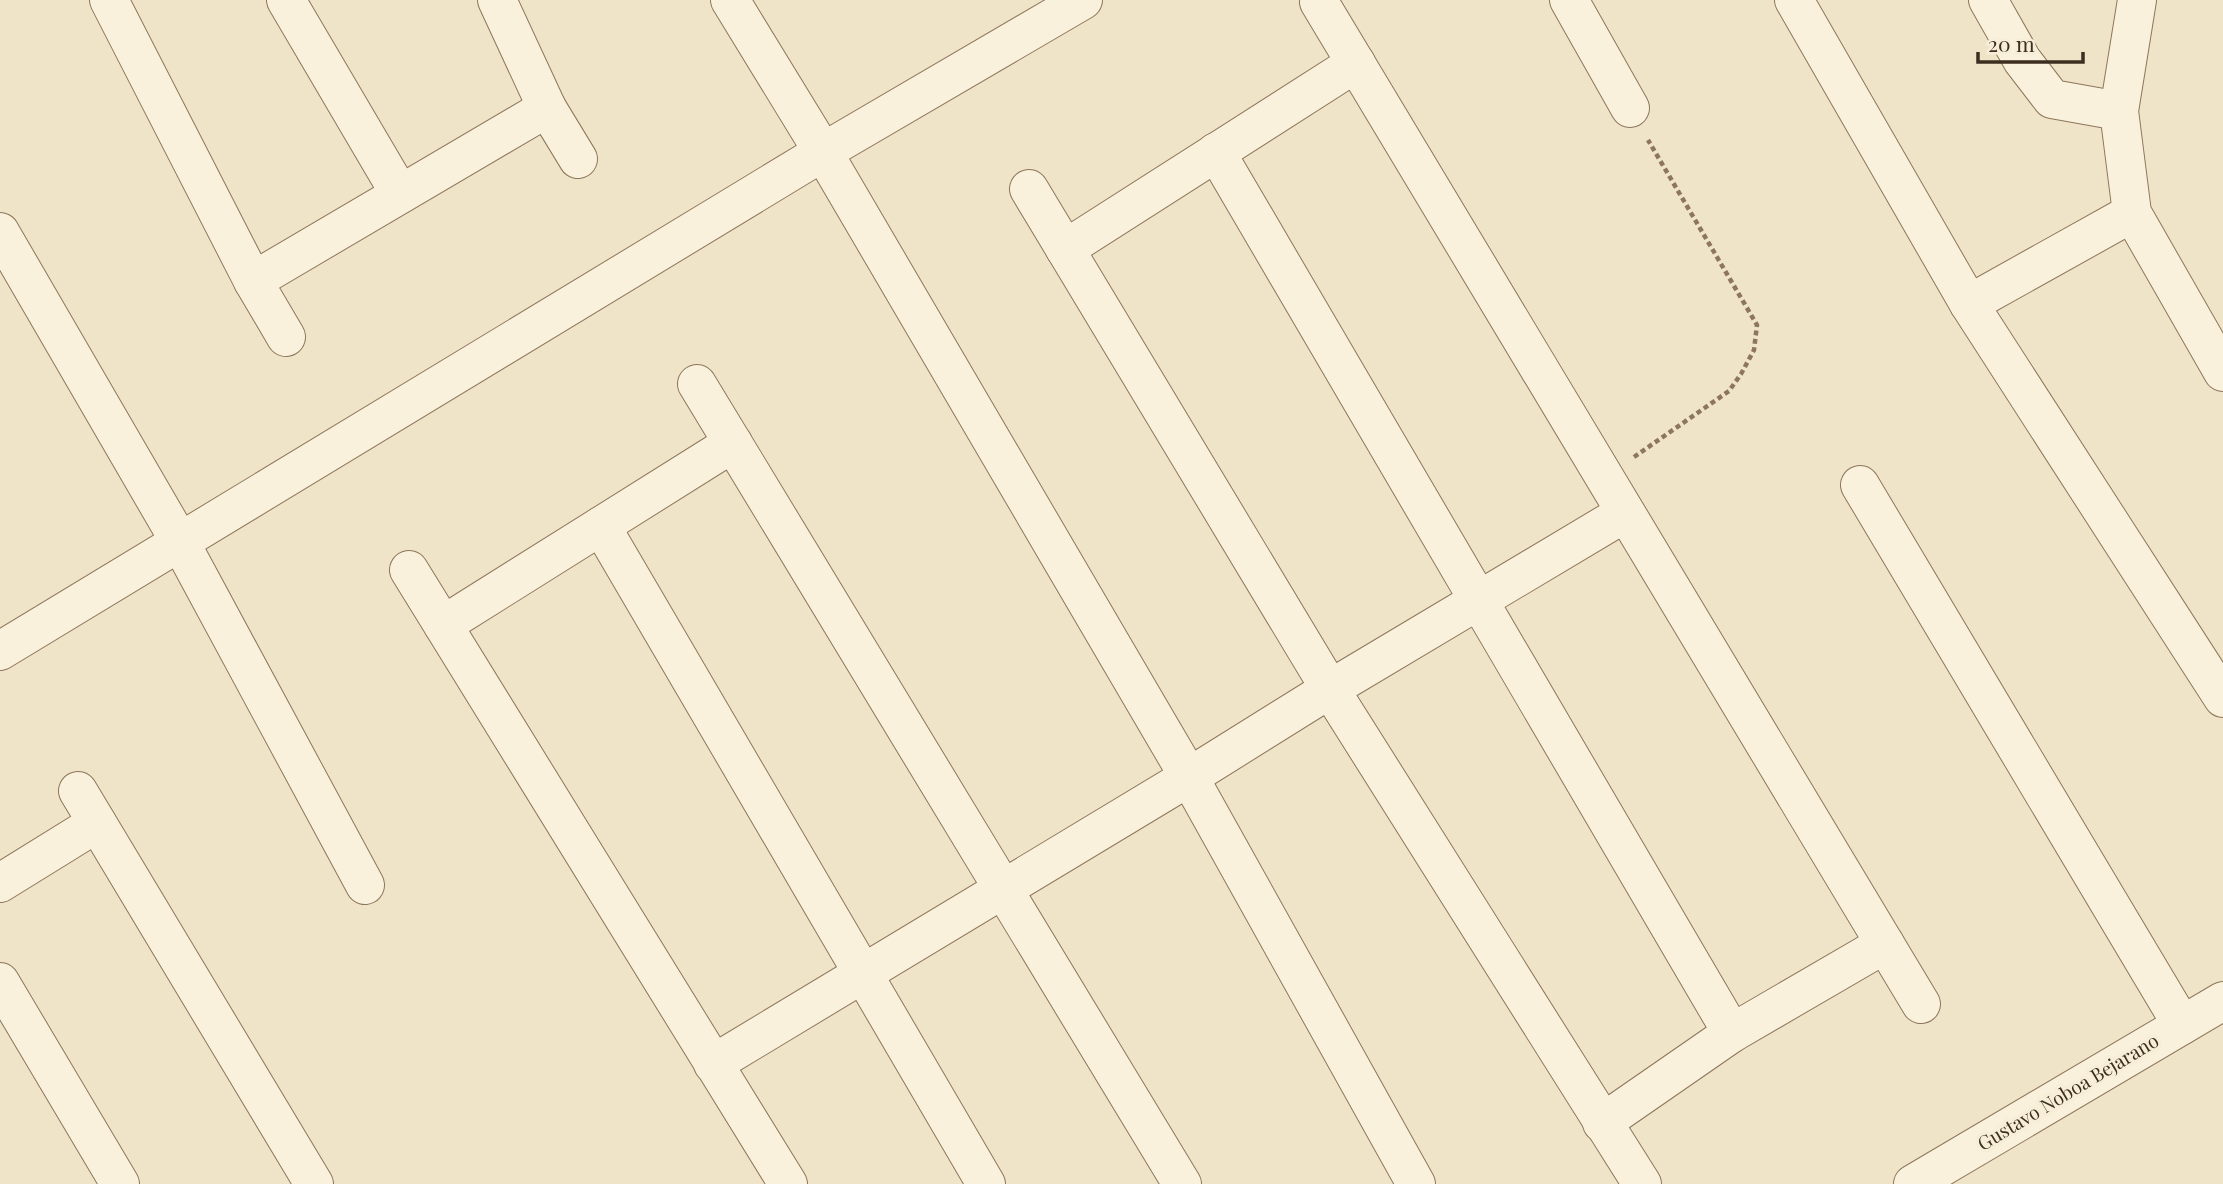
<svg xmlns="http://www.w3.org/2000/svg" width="2223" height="1184" viewBox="0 0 2223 1184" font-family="'Playfair Display',serif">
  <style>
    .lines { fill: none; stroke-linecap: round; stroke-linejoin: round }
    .minor-casing { stroke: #8d765c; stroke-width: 40 }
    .path { stroke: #8d765c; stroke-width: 4.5; stroke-dasharray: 5 3.5; stroke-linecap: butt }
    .minor { stroke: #faf1dc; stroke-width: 38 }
    .labels { text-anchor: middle; stroke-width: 7; stroke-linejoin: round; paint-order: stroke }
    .street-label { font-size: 19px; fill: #3d2e20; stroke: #f7eed8 }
  </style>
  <rect width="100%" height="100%" fill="#f0e4c8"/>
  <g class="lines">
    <defs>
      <g id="minor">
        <path d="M 109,0 L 253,281 L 286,337"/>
        <path d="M 286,0 L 400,194"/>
        <path d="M 497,0 L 547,108 L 578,159"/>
        <path d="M 730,0 L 823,152 L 1189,777 L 1416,1184"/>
        <path d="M 1569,0 L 1630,108"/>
        <path d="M 1794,0 L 1969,304 L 2223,698"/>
        <path d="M 1988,0 L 2022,60 L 2052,99 L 2119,111"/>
        <path d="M 2137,0 L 2119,111 L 2132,213 L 2223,372"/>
        <path d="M 1319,2 L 1921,1004"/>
        <path d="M 1216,152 L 1732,1033"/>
        <path d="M 1029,189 L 1330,689 L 1642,1184"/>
        <path d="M 0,232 L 180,542 L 365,885"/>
        <path d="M 1065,249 L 1356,63"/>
        <path d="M 253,281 L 547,108"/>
        <path d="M 1969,304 L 2132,213"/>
        <path d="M 697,384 L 1182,1184"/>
        <path d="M 1860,485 L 2182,1025"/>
        <path d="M 601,526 L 986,1184"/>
        <path d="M 409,570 L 788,1184"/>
        <path d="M 443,625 L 733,443"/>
        <path d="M 0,651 L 823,152 L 1083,0"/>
        <path d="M 78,791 L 314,1184"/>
        <path d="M 0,883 L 97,823"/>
        <path d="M 0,982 L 120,1184"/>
        <path d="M 713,1064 L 1189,777 L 1330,689 L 1625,513"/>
        <path d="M 1602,1123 L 1732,1033 L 1885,944"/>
        <path d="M 1913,1184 L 2223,1001"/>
      </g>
    </defs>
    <!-- minor casing -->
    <use href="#minor" class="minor-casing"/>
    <!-- path -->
    <path class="path" d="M 1634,457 L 1729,391 L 1741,374 L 1754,350 L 1757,325 L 1648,140"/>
    <!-- minor -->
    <use href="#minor" class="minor"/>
  </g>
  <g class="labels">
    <!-- street labels -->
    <g class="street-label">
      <text transform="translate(2068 1092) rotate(-31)" y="7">Gustavo Noboa Bejarano</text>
    </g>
  </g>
  <!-- scale -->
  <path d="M1978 52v10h105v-10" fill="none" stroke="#3d2e20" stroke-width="3.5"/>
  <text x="1988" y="52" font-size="21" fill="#3d2e20" stroke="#f7eed8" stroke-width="5" paint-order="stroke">20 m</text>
</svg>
